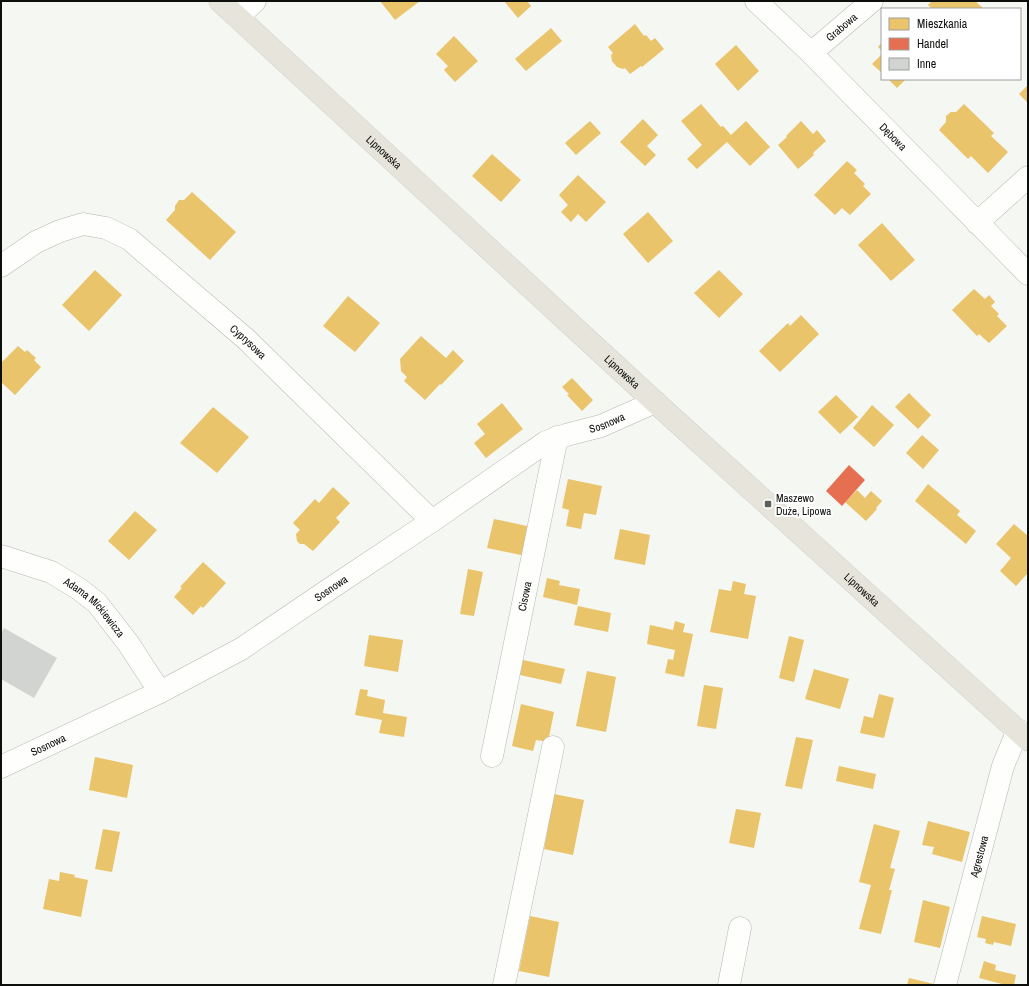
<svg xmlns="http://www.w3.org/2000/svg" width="1029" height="986" viewBox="0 0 1029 986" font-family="'Archivo Narrow',sans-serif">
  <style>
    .homes { fill: #e9c46a }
    .shops { fill: #e76f51 }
    .building { fill: #d1d4d0 }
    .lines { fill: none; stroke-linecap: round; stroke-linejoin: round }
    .minor-casing { stroke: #b6b7b3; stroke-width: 23 }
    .major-casing { stroke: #cfd1ce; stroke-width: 23 }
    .minor { stroke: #fefefd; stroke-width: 22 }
    .major { stroke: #e7e5db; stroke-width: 22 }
    .poi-dot { fill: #5e605c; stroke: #fff; stroke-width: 1.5 }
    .labels { text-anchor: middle; stroke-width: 4; stroke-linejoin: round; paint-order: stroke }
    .street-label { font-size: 11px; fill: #0d0f0c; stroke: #fff }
    .poi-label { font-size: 11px; fill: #0d0f0c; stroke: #fff; text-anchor: start }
  </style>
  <rect width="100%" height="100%" fill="#f5f7f2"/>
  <!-- homes -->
  <g class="homes">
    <path d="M 380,1 L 420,1 L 395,20 Z"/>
    <path d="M 504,1 L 527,1 L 531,6 L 518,18 Z"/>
    <path d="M 932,1 L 975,1 L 984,9 L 932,9 L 928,5 Z"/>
    <path d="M 635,24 L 644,36 L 646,35 L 651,41 L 655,38 L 664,49 L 642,67 L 641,66 L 630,74 L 625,68 L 623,69 L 617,67 L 612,61 L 611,55 L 613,53 L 608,47 Z"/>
    <path d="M 551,28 L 562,41 L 526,71 L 515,59 Z"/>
    <path d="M 454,36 L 478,61 L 455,82 L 444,70 L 448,66 L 436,54 Z"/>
    <path d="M 882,42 L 882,51 L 878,47 Z"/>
    <path d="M 736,45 L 759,71 L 738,91 L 715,64 Z"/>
    <path d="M 882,54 L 882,73 L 872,64 Z"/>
    <path d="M 888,79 L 906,79 L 897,88 Z"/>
    <path d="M 1028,85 L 1028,103 L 1019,94 Z"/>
    <path d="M 701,104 L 721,127 L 723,126 L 731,135 L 746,121 L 770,147 L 750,166 L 727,142 L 697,169 L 687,159 L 702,145 L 681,121 Z"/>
    <path d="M 964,104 L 994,133 L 991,136 L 1008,152 L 988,173 L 971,156 L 968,159 L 939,130 L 946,122 L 946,116 L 951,112 L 956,112 Z"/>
    <path d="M 643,119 L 658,135 L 647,146 L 656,155 L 645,166 L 620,142 Z"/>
    <path d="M 590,121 L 601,133 L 576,155 L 565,143 Z"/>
    <path d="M 801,121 L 813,134 L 817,130 L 826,141 L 813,153 L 814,155 L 798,169 L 778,145 L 787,137 L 786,136 Z"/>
    <path d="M 492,154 L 521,180 L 501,202 L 472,176 Z"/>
    <path d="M 847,161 L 857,170 L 854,173 L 865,184 L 863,186 L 871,194 L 850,215 L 842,208 L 835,215 L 814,195 Z"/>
    <path d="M 578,175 L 606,202 L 586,222 L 578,214 L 571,222 L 561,212 L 568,205 L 559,195 Z"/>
    <path d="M 192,192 L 236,232 L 210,260 L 166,220 L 175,210 L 175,206 L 179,200 L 184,200 Z"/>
    <path d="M 648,212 L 673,241 L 648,263 L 623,234 Z"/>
    <path d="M 882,223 L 915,260 L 891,281 L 858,245 Z"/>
    <path d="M 95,270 L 122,295 L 89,331 L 62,305 Z"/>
    <path d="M 719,270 L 743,294 L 719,318 L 694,293 Z"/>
    <path d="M 974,289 L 985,299 L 989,295 L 995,302 L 991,306 L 999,314 L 997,316 L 1007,326 L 989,343 L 979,334 L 977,336 L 952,310 Z"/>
    <path d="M 348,296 L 380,323 L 355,352 L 323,326 Z"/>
    <path d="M 801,315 L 819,334 L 780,372 L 759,351 L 788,323 L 790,326 Z"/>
    <path d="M 421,336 L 446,358 L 453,350 L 464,361 L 441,385 L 440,384 L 425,400 L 404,381 L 407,377 L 401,371 L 400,359 Z"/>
    <path d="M 18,346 L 25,352 L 27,350 L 36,358 L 34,360 L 41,367 L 15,395 L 1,382 L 1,363 Z"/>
    <path d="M 572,378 L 593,400 L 582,411 L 567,395 L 569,394 L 562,387 Z"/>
    <path d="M 909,393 L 931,415 L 918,429 L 895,407 Z"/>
    <path d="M 836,395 L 858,417 L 840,434 L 818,412 Z"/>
    <path d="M 502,403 L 523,429 L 486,458 L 474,443 L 485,434 L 477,424 Z"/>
    <path d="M 872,405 L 894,425 L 874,447 L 853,428 Z"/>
    <path d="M 213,407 L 249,437 L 217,473 L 180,443 Z"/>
    <path d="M 922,435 L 939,450 L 923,469 L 906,453 Z"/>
    <path d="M 568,479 L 602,486 L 596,515 L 584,513 L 581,529 L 566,526 L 569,510 L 562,508 Z"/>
    <path d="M 928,484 L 960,511 L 957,515 L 976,531 L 966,544 L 915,501 Z"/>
    <path d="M 333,487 L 350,503 L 336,518 L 340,522 L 313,551 L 304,544 L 300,544 L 297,541 L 296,534 L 300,530 L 293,523 L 315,499 L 319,503 Z"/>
    <path d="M 857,490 L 865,498 L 871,491 L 882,501 L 876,508 L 877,509 L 866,521 L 845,502 Z"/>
    <path d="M 135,511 L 157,530 L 129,560 L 108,541 Z"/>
    <path d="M 494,519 L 532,527 L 526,556 L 487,548 Z"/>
    <path d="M 1014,524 L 1028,536 L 1028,574 L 1027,574 L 1016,586 L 1000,571 L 1011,558 L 996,544 Z"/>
    <path d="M 620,529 L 650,535 L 645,565 L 614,559 Z"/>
    <path d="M 203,562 L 226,583 L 203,608 L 201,606 L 193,615 L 174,597 L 182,588 L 180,587 Z"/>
    <path d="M 468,569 L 483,572 L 474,616 L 460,614 Z"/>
    <path d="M 547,578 L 560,581 L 559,585 L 580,589 L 577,605 L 543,597 Z"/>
    <path d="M 733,581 L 746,584 L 744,594 L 756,596 L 748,639 L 710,632 L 719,589 L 731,591 Z"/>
    <path d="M 578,606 L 611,613 L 608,632 L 574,625 Z"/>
    <path d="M 675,621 L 685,624 L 683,632 L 693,634 L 684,677 L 665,673 L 668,659 L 673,660 L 675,650 L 647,644 L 650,625 L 673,630 Z"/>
    <path d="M 369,635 L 403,640 L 398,672 L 364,666 Z"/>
    <path d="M 789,636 L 804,640 L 794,682 L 779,678 Z"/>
    <path d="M 523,660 L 565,669 L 561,684 L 520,675 Z"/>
    <path d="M 814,669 L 849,679 L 840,709 L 805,699 Z"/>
    <path d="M 587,671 L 616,677 L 606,732 L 576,726 Z"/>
    <path d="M 704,685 L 723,688 L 716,729 L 697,726 Z"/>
    <path d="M 360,689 L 368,690 L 367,696 L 385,700 L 383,713 L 407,717 L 404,737 L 379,733 L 382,720 L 355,715 Z"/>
    <path d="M 879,694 L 894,698 L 884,738 L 860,733 L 864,716 L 873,718 Z"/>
    <path d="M 521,704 L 554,712 L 548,742 L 536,740 L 533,751 L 512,746 Z"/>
    <path d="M 796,737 L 813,740 L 802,789 L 785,786 Z"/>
    <path d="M 95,757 L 133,765 L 127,798 L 89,790 Z"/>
    <path d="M 839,766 L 876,774 L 873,789 L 836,781 Z"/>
    <path d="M 554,794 L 584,800 L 573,855 L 544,849 Z"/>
    <path d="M 736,809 L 761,813 L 754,848 L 729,843 Z"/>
    <path d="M 928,821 L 970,832 L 962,862 L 932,854 L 934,847 L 922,845 Z"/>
    <path d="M 874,824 L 900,831 L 890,868 L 895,869 L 889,890 L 892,890 L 881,934 L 859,929 L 871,885 L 859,882 Z"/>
    <path d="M 103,829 L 120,832 L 112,872 L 95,869 Z"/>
    <path d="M 60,872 L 75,875 L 74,877 L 88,880 L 81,917 L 43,909 L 49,879 L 59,881 Z"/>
    <path d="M 923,900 L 950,907 L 940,948 L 914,942 Z"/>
    <path d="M 530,916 L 559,922 L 549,977 L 519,971 Z"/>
    <path d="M 982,916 L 1016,924 L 1011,946 L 994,942 L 993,945 L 985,943 L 986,939 L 977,937 Z"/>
    <path d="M 984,961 L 996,965 L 995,970 L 1016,975 L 1014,985 L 1006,985 L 979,978 Z"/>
    <path d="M 909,978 L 934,984 L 934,985 L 907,985 Z"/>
  </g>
  <!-- shops -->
  <path class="shops" d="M 849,465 L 865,480 L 842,506 L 826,491 Z"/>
  <!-- building -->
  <path class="building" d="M 4,628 L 57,658 L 34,698 L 1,679 L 1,634 Z"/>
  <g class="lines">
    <defs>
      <g id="minor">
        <path id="s1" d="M 756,1 L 811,53 L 1028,274"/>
        <path d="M 238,17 L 255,1"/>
        <path id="s2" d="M 811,53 L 872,1"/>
        <path d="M 977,223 L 1028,177"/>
        <path id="s3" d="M 1,266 L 36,242 L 60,231 L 83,224 L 106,228 L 129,239 L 246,339 L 432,521"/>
        <path id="s4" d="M 1,556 L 51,572 L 79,589 L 97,603 L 128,643 L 160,692"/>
        <path id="s5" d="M 492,756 L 557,437"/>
        <path id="s6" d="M 1,767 L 160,692 L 241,649 L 340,582 L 432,521 L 546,442 L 566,435 L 601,426 L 655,402"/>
        <path d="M 504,985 L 553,747"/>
        <path d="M 729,985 L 740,928"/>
        <path id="s7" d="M 945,985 L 1003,766 L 1018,730"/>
      </g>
      <g id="major">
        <path id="s8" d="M 220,1 L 655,402 L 1028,740"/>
      </g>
    </defs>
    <!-- minor casing -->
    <use href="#minor" class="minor-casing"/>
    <!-- major casing -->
    <use href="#major" class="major-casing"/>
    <!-- minor -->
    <use href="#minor" class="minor"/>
    <!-- major -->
    <use href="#major" class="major"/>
  </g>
  <!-- markers -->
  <rect class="poi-dot" x="764" y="500" width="8" height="8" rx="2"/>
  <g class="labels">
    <!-- street labels -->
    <g class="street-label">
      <text dy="4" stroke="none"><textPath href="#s2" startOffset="40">Grabowa</textPath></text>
      <text dy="4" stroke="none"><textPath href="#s1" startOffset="193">Dębowa</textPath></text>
      <text dy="4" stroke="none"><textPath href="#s8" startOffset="223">Lipnowska</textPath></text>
      <text dy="4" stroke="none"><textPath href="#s3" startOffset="299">Cyprysowa</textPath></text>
      <text dy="4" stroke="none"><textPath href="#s8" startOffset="547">Lipnowska</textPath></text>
      <text dy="4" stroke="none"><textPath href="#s6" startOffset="700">Sosnowa</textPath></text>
      <text dy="4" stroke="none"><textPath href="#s6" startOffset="376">Sosnowa</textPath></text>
      <text dy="4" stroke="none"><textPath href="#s8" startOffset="871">Lipnowska</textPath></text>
      <text dy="4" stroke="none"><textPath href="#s5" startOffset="163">Cisowa</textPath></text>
      <text dy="4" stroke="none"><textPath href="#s4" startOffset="109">Adama Mickiewicza</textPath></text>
      <text dy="4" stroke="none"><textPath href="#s6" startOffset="52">Sosnowa</textPath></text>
      <text dy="4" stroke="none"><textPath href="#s7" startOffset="133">Agrestowa</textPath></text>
    </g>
    <!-- poi labels -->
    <g class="poi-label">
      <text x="776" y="502">Maszewo<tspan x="776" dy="13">Duże, Lipowa</tspan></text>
    </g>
  </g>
  <!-- border -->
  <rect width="1029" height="986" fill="none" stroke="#0d0f0c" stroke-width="4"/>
  <!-- legend -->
  <rect x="881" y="8" width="140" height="72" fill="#ffffff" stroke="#9e9f9e"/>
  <rect x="889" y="18" width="20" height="12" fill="#e9c46a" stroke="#9e9f9e"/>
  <text x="917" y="28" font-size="12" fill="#0d0f0c">Mieszkania</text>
  <rect x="889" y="38" width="20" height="12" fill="#e76f51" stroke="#9e9f9e"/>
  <text x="917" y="48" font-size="12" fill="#0d0f0c">Handel</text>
  <rect x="889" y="58" width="20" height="12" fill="#d1d4d0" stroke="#9e9f9e"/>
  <text x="917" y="68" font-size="12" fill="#0d0f0c">Inne</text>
</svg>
